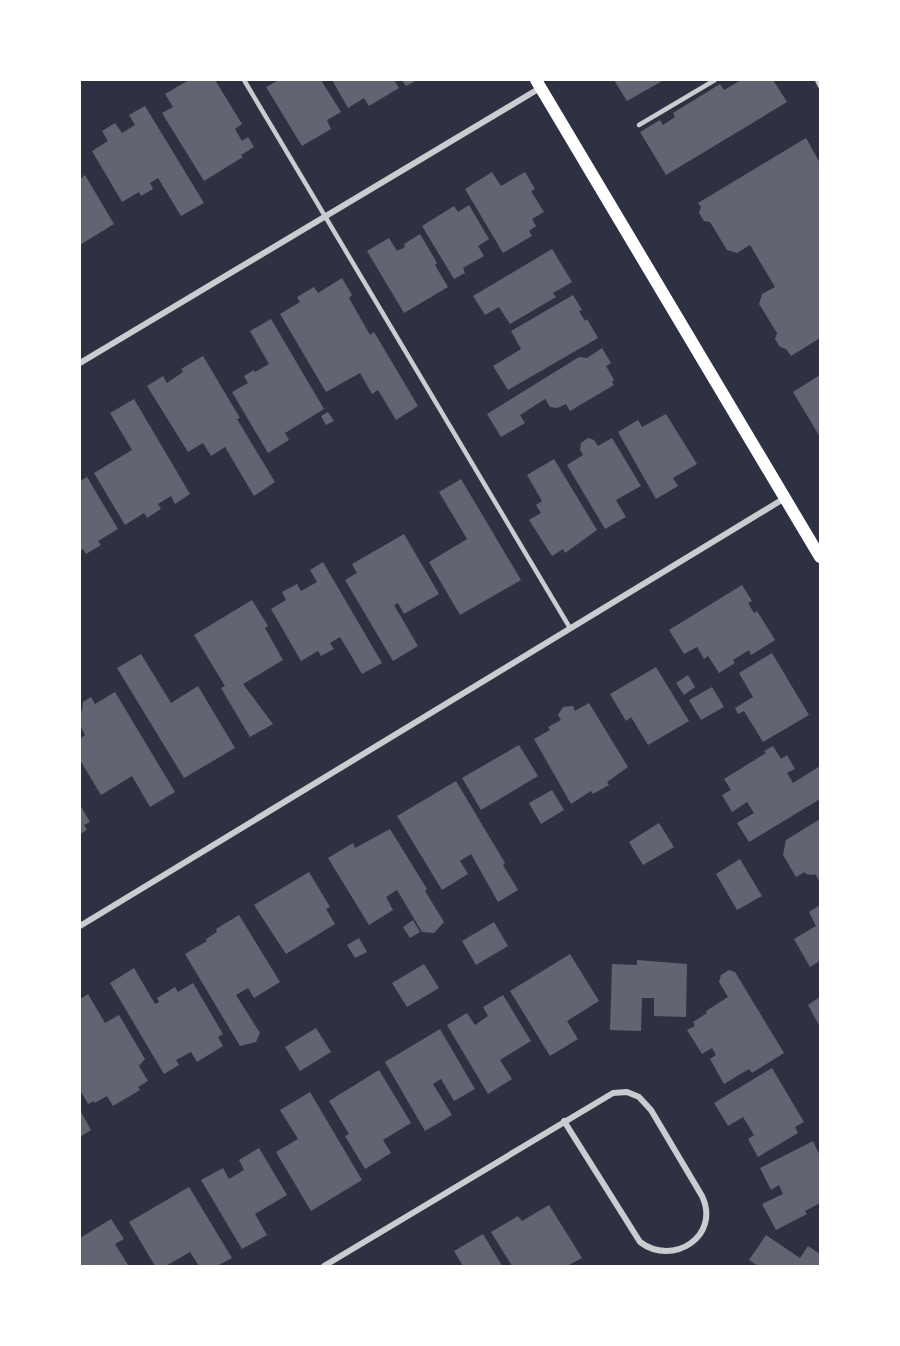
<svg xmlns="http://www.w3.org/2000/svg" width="900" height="1346" viewBox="0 0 900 1346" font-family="'Exo 2',sans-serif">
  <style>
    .building { fill: #626471 }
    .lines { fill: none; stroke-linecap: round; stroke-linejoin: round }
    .service { stroke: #caccd0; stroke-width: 4.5 }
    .minor { stroke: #caccd0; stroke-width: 6 }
    .secondary { stroke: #fff; stroke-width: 12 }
  </style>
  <rect width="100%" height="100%" fill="#2d3142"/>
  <!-- building -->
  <g class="building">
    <path d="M 189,80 L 215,80 L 242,124 L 235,129 L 242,141 L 248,137 L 254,147 L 241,155 L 243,157 L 204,181 L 162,113 L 173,107 L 165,94 Z"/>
    <path d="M 279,80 L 321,80 L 341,112 L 327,120 L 331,129 L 302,146 L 266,87 Z"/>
    <path d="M 332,80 L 394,80 L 399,88 L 369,106 L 364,98 L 348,108 Z"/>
    <path d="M 402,80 L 417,80 L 406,86 Z"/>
    <path d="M 614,80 L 664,80 L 627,101 Z"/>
    <path d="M 741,80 L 773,80 L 787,102 L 666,175 L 640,132 L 660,120 L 663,125 L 675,117 L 673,113 L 720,84 L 724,90 Z"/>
    <path d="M 145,106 L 204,203 L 181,216 L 158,178 L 150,183 L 153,189 L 141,196 L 139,192 L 122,202 L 92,151 L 108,141 L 102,131 L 115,123 L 122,133 L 135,125 L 129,115 Z"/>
    <path d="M 806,138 L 820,163 L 820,338 L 791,356 L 786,349 L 780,347 L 775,339 L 777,333 L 759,304 L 762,294 L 775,287 L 750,245 L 737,253 L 727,250 L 710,222 L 704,221 L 699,213 L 701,207 L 698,203 Z"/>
    <path d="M 492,172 L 501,186 L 525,172 L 535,189 L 531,191 L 544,212 L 532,219 L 536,226 L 529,231 L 532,236 L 503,253 L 465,189 Z"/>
    <path d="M 85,175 L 114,224 L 80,245 L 80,179 Z"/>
    <path d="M 469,205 L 489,239 L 478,246 L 484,256 L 463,268 L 465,273 L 454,279 L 422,226 L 454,206 L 458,212 Z"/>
    <path d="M 420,234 L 437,263 L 435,265 L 448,287 L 404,313 L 367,251 L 389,238 L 397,251 L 405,247 L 404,244 Z"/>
    <path d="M 552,249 L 572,282 L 553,293 L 556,297 L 510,324 L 499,307 L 485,315 L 473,296 Z"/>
    <path d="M 342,278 L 352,295 L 349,298 L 370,335 L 374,332 L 418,406 L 396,420 L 378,390 L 372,394 L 360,373 L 326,392 L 280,314 L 300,302 L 297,297 L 314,287 L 318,293 Z"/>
    <path d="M 573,295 L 582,310 L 579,311 L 585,321 L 587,319 L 598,338 L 508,390 L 493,366 L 521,349 L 511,331 Z"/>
    <path d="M 271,319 L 324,409 L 285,433 L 289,440 L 268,453 L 232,392 L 248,383 L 244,376 L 254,370 L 255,372 L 269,364 L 250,331 Z"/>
    <path d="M 602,348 L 611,363 L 606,366 L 614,380 L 612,382 L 614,385 L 570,411 L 566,404 L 557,408 L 550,407 L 545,399 L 520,415 L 525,423 L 501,437 L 487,414 L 579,357 L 587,358 Z"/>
    <path d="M 203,356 L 240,418 L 237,419 L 275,482 L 254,496 L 225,447 L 211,456 L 203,443 L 188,452 L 147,386 L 163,376 L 167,383 L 183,372 L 181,369 Z"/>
    <path d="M 820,375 L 820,437 L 793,392 Z"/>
    <path d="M 134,399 L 190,494 L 175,504 L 171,496 L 158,504 L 161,509 L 147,518 L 144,513 L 125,525 L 94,473 L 132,450 L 110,413 Z"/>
    <path d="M 328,412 L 334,421 L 326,425 L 321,416 Z"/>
    <path d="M 666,414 L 697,464 L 673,478 L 678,486 L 656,499 L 618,432 L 638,420 L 642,427 Z"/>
    <path d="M 588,438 L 594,440 L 598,446 L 612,438 L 641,486 L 616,500 L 626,517 L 605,529 L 567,465 L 583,455 L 580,450 L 581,443 Z"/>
    <path d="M 554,459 L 597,530 L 565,553 L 563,549 L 552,556 L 529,520 L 541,513 L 536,505 L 542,501 L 527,475 Z"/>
    <path d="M 87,477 L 118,529 L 98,541 L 101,545 L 86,554 L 83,549 L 80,551 L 80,481 Z"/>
    <path d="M 461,479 L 521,580 L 460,615 L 429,562 L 467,539 L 439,492 Z"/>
    <path d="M 404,534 L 439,594 L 404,614 L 398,603 L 394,605 L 418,646 L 393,661 L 345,580 L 357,573 L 352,564 Z"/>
    <path d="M 323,562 L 382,663 L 362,674 L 340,637 L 330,643 L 334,649 L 321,656 L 318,651 L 301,661 L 271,609 L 286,600 L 282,592 L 297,584 L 301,591 L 317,582 L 310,570 Z"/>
    <path d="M 742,585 L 752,601 L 748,603 L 754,613 L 757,611 L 775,640 L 751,655 L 749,650 L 733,660 L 735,663 L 719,673 L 708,656 L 704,659 L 697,647 L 684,654 L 669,630 Z"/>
    <path d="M 252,600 L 268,626 L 265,628 L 283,660 L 243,684 L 273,724 L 250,737 L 221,688 L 225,686 L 194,635 Z"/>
    <path d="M 772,653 L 809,715 L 763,742 L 744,711 L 738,714 L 735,708 L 753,697 L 739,673 Z"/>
    <path d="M 141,654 L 171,703 L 198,686 L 235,748 L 184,778 L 117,668 Z"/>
    <path d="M 656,667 L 689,721 L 648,745 L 631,717 L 626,721 L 610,694 Z"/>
    <path d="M 688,675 L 695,687 L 684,695 L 676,683 Z"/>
    <path d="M 712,687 L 724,707 L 701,720 L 689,700 Z"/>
    <path d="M 115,692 L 175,792 L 150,807 L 132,776 L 101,795 L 80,760 L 80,739 L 85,735 L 80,725 L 80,712 L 82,711 L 83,702 L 91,697 L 95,704 Z"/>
    <path d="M 589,703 L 628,767 L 607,782 L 609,785 L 593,794 L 591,791 L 571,804 L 534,739 L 550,730 L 548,727 L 561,720 L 558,715 L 563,707 L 573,706 L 575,711 Z"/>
    <path d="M 519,745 L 538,776 L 481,810 L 462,778 Z"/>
    <path d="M 773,746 L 781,759 L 787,755 L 795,769 L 787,773 L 793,783 L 820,766 L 820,799 L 749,842 L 737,823 L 754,813 L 747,802 L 732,812 L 722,795 L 731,790 L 724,779 L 766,753 L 764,751 Z"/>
    <path d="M 456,781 L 505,863 L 503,865 L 518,890 L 498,902 L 471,854 L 460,861 L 468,874 L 442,890 L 397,816 Z"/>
    <path d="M 552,790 L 564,810 L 541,824 L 529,803 Z"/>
    <path d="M 80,805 L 90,822 L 84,825 L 87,830 L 80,834 Z"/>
    <path d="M 820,819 L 820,882 L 815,874 L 812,875 L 806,874 L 805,872 L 796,877 L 783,855 L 786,840 Z"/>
    <path d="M 659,823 L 674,847 L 643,865 L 629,842 Z"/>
    <path d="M 390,829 L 427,889 L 425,891 L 444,922 L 434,933 L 422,932 L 397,890 L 386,897 L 393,910 L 369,925 L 328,858 L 353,843 L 355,848 Z"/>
    <path d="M 740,859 L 762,896 L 737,910 L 716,874 Z"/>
    <path d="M 309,872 L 330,907 L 326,909 L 335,924 L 286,954 L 254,905 Z"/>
    <path d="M 820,905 L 820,961 L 810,967 L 794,939 L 816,926 L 809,912 Z"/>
    <path d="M 239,915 L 280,982 L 254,998 L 248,988 L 236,995 L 260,1033 L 256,1042 L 240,1046 L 185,954 L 207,941 L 206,939 L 217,932 L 216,929 Z"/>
    <path d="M 413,920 L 420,932 L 410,938 L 403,927 Z"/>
    <path d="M 494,922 L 508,946 L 476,965 L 462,941 Z"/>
    <path d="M 359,938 L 367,952 L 355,958 L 347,945 Z"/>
    <path d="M 570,954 L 599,1001 L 567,1021 L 578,1039 L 550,1056 L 510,991 Z"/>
    <path d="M 637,960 L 687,964 L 686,1017 L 654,1016 L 654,998 L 642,998 L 641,1031 L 610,1030 L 612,964 L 637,965 Z"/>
    <path d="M 424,964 L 439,988 L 407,1007 L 392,983 Z"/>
    <path d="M 134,968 L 155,1004 L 159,1002 L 157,998 L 175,987 L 178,992 L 193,983 L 223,1034 L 218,1037 L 223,1046 L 197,1062 L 191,1052 L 176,1060 L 179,1065 L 164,1074 L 110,983 Z"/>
    <path d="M 729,970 L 735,972 L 784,1053 L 752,1073 L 749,1069 L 724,1084 L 710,1059 L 716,1055 L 712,1048 L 702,1054 L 687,1030 L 695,1026 L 693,1022 L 707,1013 L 706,1011 L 728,997 L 719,982 L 721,975 Z"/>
    <path d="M 88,994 L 105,1023 L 119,1015 L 145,1059 L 139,1066 L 148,1081 L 138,1087 L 140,1090 L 113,1106 L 107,1096 L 95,1103 L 94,1101 L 88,1104 L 80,1090 L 80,999 Z"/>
    <path d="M 503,995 L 531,1041 L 500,1060 L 512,1079 L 488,1094 L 447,1025 L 467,1013 L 475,1025 L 488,1016 L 483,1007 Z"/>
    <path d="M 820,997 L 820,1027 L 808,1005 Z"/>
    <path d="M 316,1028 L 331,1052 L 300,1071 L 285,1047 Z"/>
    <path d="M 440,1029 L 475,1089 L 454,1101 L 441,1079 L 433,1084 L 452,1115 L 425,1131 L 385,1062 Z"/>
    <path d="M 772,1068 L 804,1122 L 795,1127 L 798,1133 L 758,1157 L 748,1139 L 754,1135 L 743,1117 L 728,1126 L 714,1103 Z"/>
    <path d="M 379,1070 L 411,1123 L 383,1140 L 391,1153 L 365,1169 L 345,1136 L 349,1134 L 329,1101 Z"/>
    <path d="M 310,1092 L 362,1180 L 311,1211 L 276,1152 L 298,1139 L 280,1110 Z"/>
    <path d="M 80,1110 L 91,1130 L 80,1137 Z"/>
    <path d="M 813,1141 L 820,1156 L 820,1203 L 805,1211 L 807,1214 L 776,1230 L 762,1204 L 783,1194 L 779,1185 L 771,1190 L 760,1168 Z"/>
    <path d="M 259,1148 L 287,1195 L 255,1214 L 267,1235 L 242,1249 L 201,1180 L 223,1168 L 229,1179 L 244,1170 L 239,1160 Z"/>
    <path d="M 189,1187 L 232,1258 L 217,1266 L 199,1266 L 190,1252 L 166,1266 L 155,1266 L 129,1222 Z"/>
    <path d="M 549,1205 L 582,1258 L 567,1266 L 512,1266 L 491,1232 L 518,1216 L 522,1221 Z"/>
    <path d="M 111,1219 L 124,1239 L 115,1244 L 128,1265 L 80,1266 L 80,1238 Z"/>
    <path d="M 483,1234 L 502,1266 L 463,1266 L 454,1251 Z"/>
    <path d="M 766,1235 L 800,1258 L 808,1246 L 820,1254 L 820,1266 L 758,1266 L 749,1260 Z"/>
  </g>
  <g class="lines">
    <!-- service -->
    <g class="service">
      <path d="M 244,80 L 570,628"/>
      <path d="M 817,80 L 820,86"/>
      <path d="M 639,125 L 715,80"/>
    </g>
    <!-- minor -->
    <g class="minor">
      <path d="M 80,363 L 540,88"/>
      <path d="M 80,926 L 785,498"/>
      <path d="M 324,1266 L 613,1093 L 627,1092 L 639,1097 L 651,1110 L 702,1196 C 721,1236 673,1267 640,1242 L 564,1121"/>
    </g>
    <!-- secondary -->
    <path class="secondary" d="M 536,80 L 820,557"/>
  </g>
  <!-- border -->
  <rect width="900" height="1346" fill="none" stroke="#ffffff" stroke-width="162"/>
</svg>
